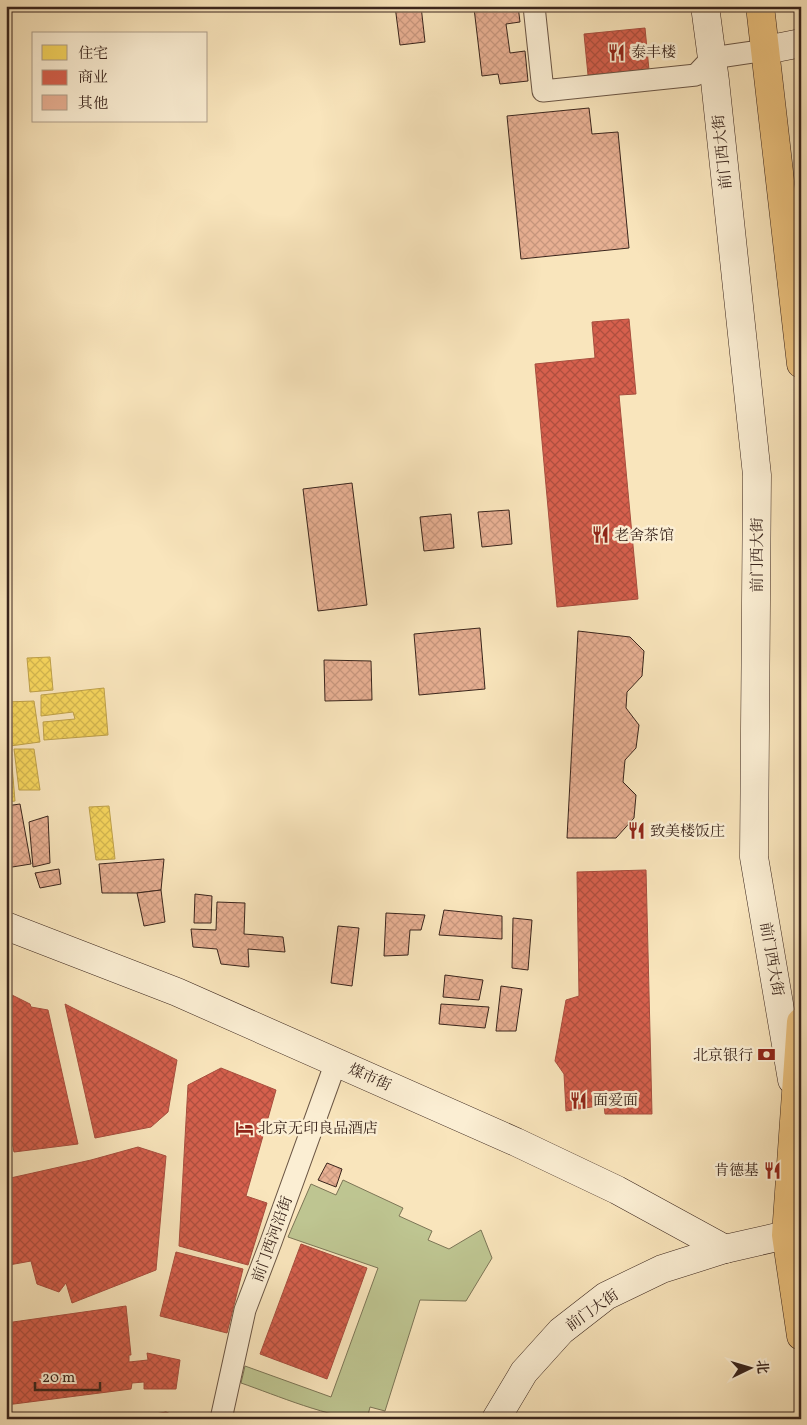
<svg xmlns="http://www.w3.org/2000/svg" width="807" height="1425" viewBox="0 0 807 1425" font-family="Vollkorn,'Noto Serif SC',serif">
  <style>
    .green { fill: #bec591; stroke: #7c7556 }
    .homes { fill: url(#homes-cross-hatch); stroke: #bea049 }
    .shops { fill: url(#shops-cross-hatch); stroke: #a74e3e }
    .building { fill: url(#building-cross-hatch); stroke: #3a251c }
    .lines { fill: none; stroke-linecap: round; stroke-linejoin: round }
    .street-casing { stroke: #6a5544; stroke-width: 23 }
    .secondary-casing { stroke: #3a251c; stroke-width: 29 }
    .primary-casing { stroke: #3a251c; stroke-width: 29 }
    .street { stroke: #fbeed3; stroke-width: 21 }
    .secondary { stroke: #fbeed3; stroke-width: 28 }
    .primary { stroke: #ecc27e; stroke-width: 28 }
    .labels { text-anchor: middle; stroke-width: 5; stroke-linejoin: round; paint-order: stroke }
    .poi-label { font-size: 15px; fill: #3a251c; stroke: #fbeed3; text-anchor: start }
    .street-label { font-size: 15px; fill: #3a251c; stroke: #fbeed3 }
  </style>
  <defs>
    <pattern id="homes-cross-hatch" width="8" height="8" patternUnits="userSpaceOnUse" patternTransform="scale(1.25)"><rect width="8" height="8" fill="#f6d55c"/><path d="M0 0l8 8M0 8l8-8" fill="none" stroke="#d4b74f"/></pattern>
    <pattern id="shops-cross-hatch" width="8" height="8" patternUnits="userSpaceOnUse" patternTransform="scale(1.25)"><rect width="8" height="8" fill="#d6604d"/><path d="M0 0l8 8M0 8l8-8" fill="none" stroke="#af4f3f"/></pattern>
    <pattern id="building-cross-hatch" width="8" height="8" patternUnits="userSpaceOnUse" patternTransform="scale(1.25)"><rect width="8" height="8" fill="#e7af92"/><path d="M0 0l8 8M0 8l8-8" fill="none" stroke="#c7967d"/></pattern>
  </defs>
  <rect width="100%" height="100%" fill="#f9e5bc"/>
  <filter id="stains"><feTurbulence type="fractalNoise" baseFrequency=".004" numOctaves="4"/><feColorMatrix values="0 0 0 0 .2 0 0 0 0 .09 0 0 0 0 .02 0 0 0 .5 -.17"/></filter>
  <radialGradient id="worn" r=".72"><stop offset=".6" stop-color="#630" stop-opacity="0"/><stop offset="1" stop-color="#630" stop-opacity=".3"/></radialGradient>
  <!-- green -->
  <path class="green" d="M 343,1180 L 403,1208 L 399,1216 L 432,1231 L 428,1240 L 449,1249 L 481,1230 L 492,1258 L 466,1301 L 420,1300 L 385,1411 L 370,1407 L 367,1419 C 331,1419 276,1395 241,1383 L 245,1366 L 331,1397 L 378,1268 L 288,1237 L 311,1184 L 336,1195 Z"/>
  <!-- homes -->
  <g class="homes">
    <path d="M 50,657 L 53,690 L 30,692 L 27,658 Z"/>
    <path d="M 104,688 L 108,735 L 44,740 L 43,722 L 75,719 L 73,712 L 41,716 L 41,695 Z"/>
    <path d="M 34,701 L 40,742 L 10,746 L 6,702 Z"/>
    <path d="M 14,749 L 34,749 L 40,790 L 19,790 Z"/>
    <path d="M 6,753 L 11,753 L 15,801 L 6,802 Z"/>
    <path d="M 109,806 L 115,859 L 96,860 L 89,807 Z"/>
  </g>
  <!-- shops -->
  <g class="shops">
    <path d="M 645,28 L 649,70 L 588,75 L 584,34 Z"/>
    <path d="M 629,319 L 636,394 L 619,395 L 638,599 L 557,607 L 535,364 L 595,358 L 592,322 Z"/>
    <path d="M 646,870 L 652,1114 L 605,1114 L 604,1105 L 566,1111 L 564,1074 L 555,1061 L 566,1000 L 579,996 L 577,872 Z"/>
    <path d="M 6,992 L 30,1004 L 31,1007 L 48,1010 L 78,1144 L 14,1152 L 6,1116 Z"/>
    <path d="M 65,1004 L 177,1060 L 168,1112 L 151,1127 L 95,1138 Z"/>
    <path d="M 221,1068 L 276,1090 L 246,1196 L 267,1203 L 248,1265 L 179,1246 L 188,1085 Z"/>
    <path d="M 138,1147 L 166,1156 L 156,1270 L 72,1303 L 66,1283 L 59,1292 L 37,1284 L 31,1261 L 9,1265 L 6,1252 L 6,1179 L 91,1160 Z"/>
    <path d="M 301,1244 L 367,1268 L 327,1379 L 260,1354 Z"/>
    <path d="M 176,1252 L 243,1269 L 227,1333 L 160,1316 Z"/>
    <path d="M 126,1306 L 131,1355 L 129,1355 L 129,1362 L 148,1360 L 147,1353 L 180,1360 L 176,1389 L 144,1389 L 144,1382 L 132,1383 L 131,1389 L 6,1405 L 6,1323 Z"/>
    <path d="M 166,1412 L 182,1419 L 128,1419 Z"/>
  </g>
  <!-- building -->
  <g class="building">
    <path d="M 395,6 L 421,6 L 425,42 L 400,45 Z"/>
    <path d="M 518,6 L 520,22 L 506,24 L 510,53 L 525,51 L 528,81 L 500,84 L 498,74 L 482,76 L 474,8 L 485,6 Z"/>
    <path d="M 589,108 L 592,134 L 618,132 L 629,248 L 521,259 L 507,116 Z"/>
    <path d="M 352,483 L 367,605 L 318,611 L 303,489 Z"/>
    <path d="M 509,510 L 512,544 L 482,547 L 478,512 Z"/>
    <path d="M 451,514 L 454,548 L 424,551 L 420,517 Z"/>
    <path d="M 480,628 L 485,689 L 419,695 L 414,634 Z"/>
    <path d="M 578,631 L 630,637 L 644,651 L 642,676 L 627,692 L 626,708 L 639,725 L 636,748 L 625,760 L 623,782 L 636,795 L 634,818 L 616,838 L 567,838 Z"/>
    <path d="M 324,660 L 371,661 L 372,700 L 325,701 Z"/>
    <path d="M 20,804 L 31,864 L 6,868 L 6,806 Z"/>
    <path d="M 48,816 L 50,863 L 33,867 L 29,822 Z"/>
    <path d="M 164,859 L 161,890 L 137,893 L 102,893 L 99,864 Z"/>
    <path d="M 59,869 L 61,884 L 40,888 L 35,873 Z"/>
    <path d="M 161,890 L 165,922 L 144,926 L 137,893 Z"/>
    <path d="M 195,894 L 212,896 L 211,923 L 194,923 Z"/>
    <path d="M 217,902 L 245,903 L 244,934 L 283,937 L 285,952 L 248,949 L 249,967 L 221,964 L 217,949 L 193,947 L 191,929 L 216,930 Z"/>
    <path d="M 444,910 L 502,916 L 502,939 L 439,935 Z"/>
    <path d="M 386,913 L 425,915 L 421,930 L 410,930 L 408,955 L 384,956 Z"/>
    <path d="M 513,918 L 532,920 L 528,970 L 512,968 Z"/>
    <path d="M 338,926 L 359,928 L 352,986 L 331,983 Z"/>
    <path d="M 445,975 L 483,980 L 479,1000 L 443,997 Z"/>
    <path d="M 501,986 L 522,989 L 516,1031 L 496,1031 Z"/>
    <path d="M 441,1004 L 489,1007 L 485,1028 L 439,1024 Z"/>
    <path d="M 327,1163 L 342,1169 L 336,1187 L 318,1180 Z"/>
  </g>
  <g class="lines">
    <defs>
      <g id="street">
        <path d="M 534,6 L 543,91 L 696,75 L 712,58 L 766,50"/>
        <path d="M 221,1419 L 245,1310 L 271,1242 L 336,1062"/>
      </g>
      <g id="secondary">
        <path d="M 705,6 L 715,81 L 757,475 L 754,857 L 792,1080"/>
        <path d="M 766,50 L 801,43"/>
        <path d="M 6,926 L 177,992 L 516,1142 L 617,1190 L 725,1249"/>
        <path d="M 496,1419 L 524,1372 L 561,1331 L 606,1296 L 662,1269 L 725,1249 L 786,1235"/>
      </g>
      <g id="primary">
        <path d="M 760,6 L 801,364"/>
        <path d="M 801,1022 L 786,1235 L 801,1336"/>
      </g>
    </defs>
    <!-- street casing -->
    <use href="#street" class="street-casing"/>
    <!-- secondary casing -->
    <use href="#secondary" class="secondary-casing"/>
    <!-- primary casing -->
    <use href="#primary" class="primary-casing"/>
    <!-- street -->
    <use href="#street" class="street"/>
    <!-- secondary -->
    <use href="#secondary" class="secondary"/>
    <!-- primary -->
    <use href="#primary" class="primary"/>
  </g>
  <!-- icons -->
  <defs>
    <symbol id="restaurant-bare" viewBox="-9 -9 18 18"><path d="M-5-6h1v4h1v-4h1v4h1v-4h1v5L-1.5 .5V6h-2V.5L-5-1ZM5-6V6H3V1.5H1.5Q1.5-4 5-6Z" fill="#8f2418" stroke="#fbeed3" stroke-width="2.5" paint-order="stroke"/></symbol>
    <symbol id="bank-bare" viewBox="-9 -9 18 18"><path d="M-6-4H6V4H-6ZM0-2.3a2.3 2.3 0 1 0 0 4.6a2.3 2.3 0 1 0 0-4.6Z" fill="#8f2418" stroke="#fbeed3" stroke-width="2.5" paint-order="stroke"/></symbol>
    <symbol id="hotel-bare" viewBox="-9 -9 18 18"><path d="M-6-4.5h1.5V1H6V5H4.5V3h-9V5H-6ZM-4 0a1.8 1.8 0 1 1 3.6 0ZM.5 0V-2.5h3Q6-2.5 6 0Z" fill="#8f2418" stroke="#fbeed3" stroke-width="2.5" paint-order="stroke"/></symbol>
  </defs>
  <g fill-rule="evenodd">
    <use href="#restaurant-bare" x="604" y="40" width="25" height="25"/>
    <use href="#restaurant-bare" x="588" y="522" width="25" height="25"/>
    <use href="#restaurant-bare" x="624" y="818" width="25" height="25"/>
    <use href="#bank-bare" x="754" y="1042" width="25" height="25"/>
    <use href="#restaurant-bare" x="566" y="1088" width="25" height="25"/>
    <use href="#hotel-bare" x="232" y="1116" width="25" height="25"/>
    <use href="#restaurant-bare" x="760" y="1158" width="25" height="25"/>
  </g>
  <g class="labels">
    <!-- poi labels -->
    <g class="poi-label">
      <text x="631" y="57">泰丰楼</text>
      <text x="614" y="540">老舍茶馆</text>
      <text x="650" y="836">致美楼饭庄</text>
      <text x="753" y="1060" text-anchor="end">北京银行</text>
      <text x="593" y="1105">面爱面</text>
      <text x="258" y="1133">北京无印良品酒店</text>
      <text x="759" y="1175" text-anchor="end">肯德基</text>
    </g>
    <!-- street labels -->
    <g class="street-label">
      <text transform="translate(722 152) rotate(-96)" y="5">前门西大街</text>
      <text transform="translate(757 555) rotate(-90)" y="5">前门西大街</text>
      <text transform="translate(772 959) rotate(80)" y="5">前门西大街</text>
      <text transform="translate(370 1077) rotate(24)" y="5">煤市街</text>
      <text transform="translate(272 1239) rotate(-70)" y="5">前门西河沿街</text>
      <text transform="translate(592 1310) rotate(-35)" y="5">前门大街</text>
    </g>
  </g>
  <!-- margin -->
  <rect width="807" height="1425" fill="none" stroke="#f9e5bc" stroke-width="25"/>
  <rect x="8" y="8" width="792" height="1410" fill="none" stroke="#3a251c" stroke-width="2.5"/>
  <rect x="12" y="12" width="782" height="1400" fill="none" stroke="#3a251c"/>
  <!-- legend -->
  <rect x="32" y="32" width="175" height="90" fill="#fbeed3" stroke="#ae9e8a"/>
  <rect x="42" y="45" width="25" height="15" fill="#f6d55c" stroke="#ae9e8a"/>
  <text x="78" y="58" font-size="15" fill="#3a251c">住宅</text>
  <rect x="42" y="70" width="25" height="15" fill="#d6604d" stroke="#ae9e8a"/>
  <text x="78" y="82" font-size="15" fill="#3a251c">商业</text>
  <rect x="42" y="95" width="25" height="15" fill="#e7af92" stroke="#ae9e8a"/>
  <text x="78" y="108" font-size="15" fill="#3a251c">其他</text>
  <!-- north arrow -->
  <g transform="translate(750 1368) rotate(85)" stroke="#fbeed3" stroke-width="4" paint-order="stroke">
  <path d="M0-4L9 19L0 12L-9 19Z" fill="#3a251c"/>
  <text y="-8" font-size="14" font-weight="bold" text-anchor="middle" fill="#3a251c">北</text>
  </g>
  <!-- scale -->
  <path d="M35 1382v8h65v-8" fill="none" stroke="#3a251c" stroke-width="2.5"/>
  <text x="42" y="1382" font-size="15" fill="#3a251c" stroke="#fbeed3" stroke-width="4" paint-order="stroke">20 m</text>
  <rect width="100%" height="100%" filter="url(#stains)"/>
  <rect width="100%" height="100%" fill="url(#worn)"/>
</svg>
